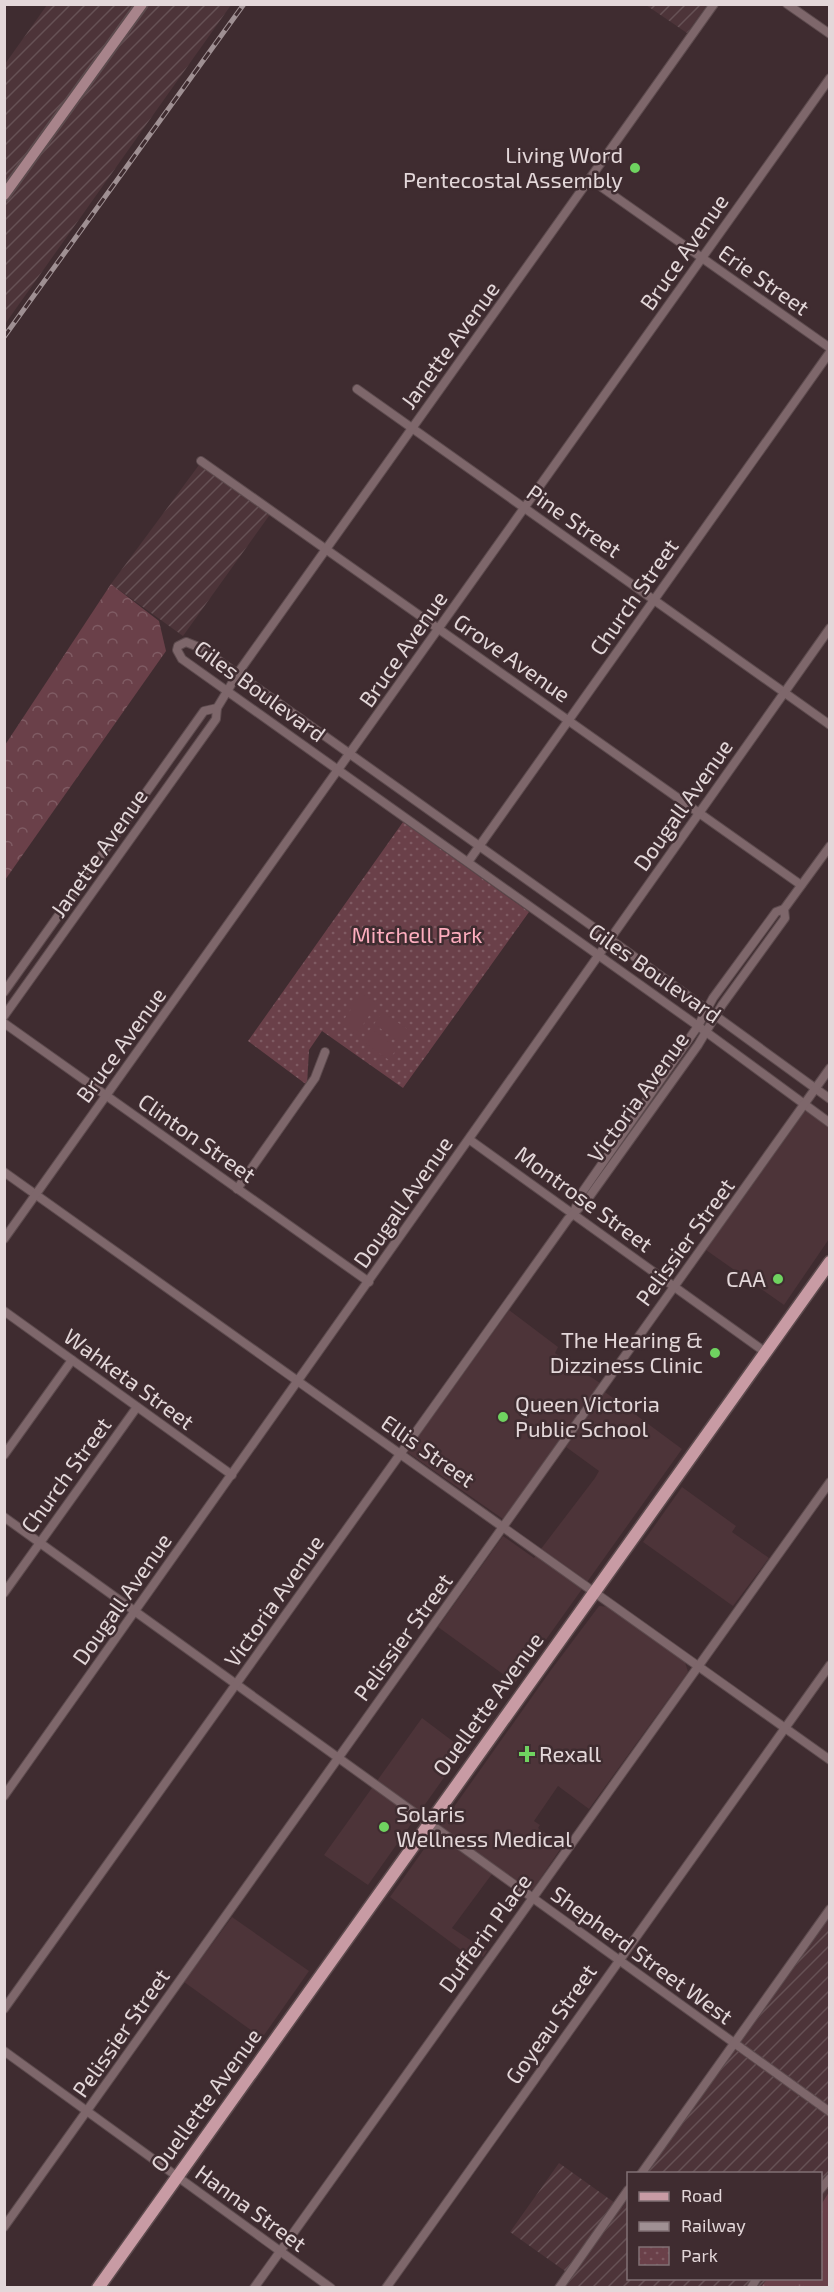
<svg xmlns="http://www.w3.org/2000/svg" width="834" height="2292" viewBox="0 0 834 2292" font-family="'Exo 2',sans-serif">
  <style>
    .built { fill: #4d3439 }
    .industrial { fill: url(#industrial-furrows) }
    .grass { fill: url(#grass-tufts) }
    .forest { fill: url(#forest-crowns) }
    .park { fill: url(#park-dots) }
    .pitch { fill: #6a4049 }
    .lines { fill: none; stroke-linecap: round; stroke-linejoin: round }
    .street-casing { stroke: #5d4b4e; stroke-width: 10 }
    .secondary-casing { stroke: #5d4b4e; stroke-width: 14 }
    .primary-casing { stroke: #5d4b4e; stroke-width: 15 }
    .street { stroke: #7e676b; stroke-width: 8 }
    .secondary { stroke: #a8848b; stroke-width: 10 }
    .primary { stroke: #c89ba4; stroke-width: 12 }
    .rail-casing { stroke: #9f9093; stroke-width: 5 }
    .rail { stroke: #3f2c30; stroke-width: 3; stroke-dasharray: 9; stroke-linecap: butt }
    .poi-dot { fill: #6fd360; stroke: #3f2c30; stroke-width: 2 }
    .labels { text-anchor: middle; stroke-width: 5; stroke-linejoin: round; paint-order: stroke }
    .poi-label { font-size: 22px; fill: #e3d7d9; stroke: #3f2c30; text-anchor: end }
    .street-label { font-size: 22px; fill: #e3d7d9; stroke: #3f2c30 }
    .park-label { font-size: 22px; fill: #feaebf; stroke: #3f2c30 }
  </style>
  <defs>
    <pattern id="industrial-furrows" width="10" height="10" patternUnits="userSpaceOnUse" patternTransform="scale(1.5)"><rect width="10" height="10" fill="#4d3439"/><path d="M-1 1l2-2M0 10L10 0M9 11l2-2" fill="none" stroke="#665155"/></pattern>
    <pattern id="grass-tufts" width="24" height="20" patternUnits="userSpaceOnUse" patternTransform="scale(1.5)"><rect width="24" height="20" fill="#6a4049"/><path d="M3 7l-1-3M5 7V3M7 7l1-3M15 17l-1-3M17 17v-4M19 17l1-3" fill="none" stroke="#7f5b63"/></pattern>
    <pattern id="forest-crowns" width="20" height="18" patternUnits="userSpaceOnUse" patternTransform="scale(1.5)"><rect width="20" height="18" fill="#6a4049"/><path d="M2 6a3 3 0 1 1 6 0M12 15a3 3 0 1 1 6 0" fill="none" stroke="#7f5b63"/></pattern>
    <pattern id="park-dots" width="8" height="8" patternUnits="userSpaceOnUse" patternTransform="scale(1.5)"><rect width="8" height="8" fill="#6a4049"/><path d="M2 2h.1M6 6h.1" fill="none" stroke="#7f5b63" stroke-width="1.8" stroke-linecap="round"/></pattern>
  </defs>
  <rect width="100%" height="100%" fill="#3f2c30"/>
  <!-- built -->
  <g class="built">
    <path d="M 806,1110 L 829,1128 L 829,1239 L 784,1305 L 706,1250 Z"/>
    <path d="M 509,1310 L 558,1347 L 555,1353 L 600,1383 L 503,1519 L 407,1452 Z"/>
    <path d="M 605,1392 L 682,1449 L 515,1683 L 438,1627 L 503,1536 L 534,1558 L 595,1478 L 599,1471 L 566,1447 Z"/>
    <path d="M 682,1487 L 736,1526 L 732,1532 L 769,1558 L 733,1606 L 643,1542 Z"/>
    <path d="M 599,1606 L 612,1607 L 685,1662 L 688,1672 L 589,1809 L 558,1786 L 534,1821 L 540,1825 L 538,1828 L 563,1845 L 534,1888 L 522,1896 L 492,1874 L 452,1928 L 487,1951 L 483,1957 L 477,1951 L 472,1958 L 390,1897 L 551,1670 Z"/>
    <path d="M 422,1718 L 467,1752 L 455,1762 L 368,1885 L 324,1855 Z"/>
    <path d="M 232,1917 L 309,1971 L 262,2038 L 184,1982 Z"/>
  </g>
  <!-- industrial -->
  <g class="industrial">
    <path d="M 47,5 L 231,5 L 5,324 L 5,64 Z"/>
    <path d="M 646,5 L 707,5 L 687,33 Z"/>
    <path d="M 199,465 L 271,513 L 183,636 L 111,584 Z"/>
    <path d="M 829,1917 L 829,2287 L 565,2287 L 572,2276 L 510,2232 L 559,2163 L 622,2208 L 628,2199 L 628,2278 L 820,2278 L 820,2174 L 647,2173 Z"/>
  </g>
  <!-- grass -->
  <path class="grass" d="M 829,2192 L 829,2287 L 761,2287 L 767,2279 L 820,2278 L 821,2205 Z"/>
  <!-- forest -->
  <path class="forest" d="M 111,584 L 159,621 L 166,651 L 5,880 L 5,745 Z"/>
  <!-- park -->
  <path class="park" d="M 403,822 L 529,912 L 403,1088 L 322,1031 L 309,1050 L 307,1085 L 248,1041 Z"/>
  <!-- pitch -->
  <g class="pitch">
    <path d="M 362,993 L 377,1004 L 356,1035 L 341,1024 Z"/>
    <path d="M 383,1012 L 410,1031 L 401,1043 L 374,1024 Z"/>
    <path d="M 371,1028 L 397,1048 L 389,1060 L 362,1041 Z"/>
  </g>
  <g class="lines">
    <defs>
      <g id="street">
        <path d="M 787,4 L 830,34"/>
        <path d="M 590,179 L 830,348"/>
        <path d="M 357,389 L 830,725"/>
        <path d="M 201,461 L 801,885"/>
        <path d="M 468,862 L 830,352"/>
        <path d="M 4,992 L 204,711 L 217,708 L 240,670 L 714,4"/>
        <path d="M 4,1016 L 216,719 L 217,708"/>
        <path d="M 4,1023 L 369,1282"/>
        <path d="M 830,1099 L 603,934 L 201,648 L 186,642 L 178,646 L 177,650 L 182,659 L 698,1026 L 830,1123"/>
        <path d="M 470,1140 L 765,1352"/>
        <path d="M 4,1172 L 830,1760"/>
        <path d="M 237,1189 L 315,1078 L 325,1052"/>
        <path d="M 574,1212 L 581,1194 L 698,1026 L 713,998 L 776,912 L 784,909 L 830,846"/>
        <path d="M 4,1239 L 830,78"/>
        <path d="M 4,1311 L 232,1475"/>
        <path d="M 4,1455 L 72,1360"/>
        <path d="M 4,1517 L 830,2112"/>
        <path d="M 4,1593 L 137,1407"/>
        <path d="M 4,1796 L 830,628"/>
        <path d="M 4,2009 L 568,1219 L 587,1200 L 698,1045 L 722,1005 L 785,918 L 784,909"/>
        <path d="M 4,2051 L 331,2288"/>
        <path d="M 641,2174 L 830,1909"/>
        <path d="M 820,2190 L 830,2178"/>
        <path d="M 4,2227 L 830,1068"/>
        <path d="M 254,2288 L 830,1482"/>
        <path d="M 386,2288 L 830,1665"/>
        <path d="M 559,2288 L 628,2190"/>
        <path d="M 751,2288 L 757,2278"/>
      </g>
      <path id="secondary" d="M 4,195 L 142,4"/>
      <path id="primary" d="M 98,2288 L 830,1262"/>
    </defs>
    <!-- street casing -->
    <use href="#street" class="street-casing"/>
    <!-- secondary casing -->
    <use href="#secondary" class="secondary-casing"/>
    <!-- primary casing -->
    <use href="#primary" class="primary-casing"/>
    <!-- street -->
    <use href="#street" class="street"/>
    <!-- secondary -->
    <use href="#secondary" class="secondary"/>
    <!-- primary -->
    <use href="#primary" class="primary"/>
    <defs>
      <path id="rail" d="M 4,337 L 244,4"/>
    </defs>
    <!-- rail casing -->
    <use href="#rail" class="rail-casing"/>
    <!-- rail -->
    <use href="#rail" class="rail"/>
  </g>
  <!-- markers -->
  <g class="poi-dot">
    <circle cx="635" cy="168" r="6"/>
    <circle cx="778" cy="1279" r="6"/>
    <circle cx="715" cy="1353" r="6"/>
    <circle cx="503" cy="1417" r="6"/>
    <path d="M524 1745h6v6h6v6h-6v6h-6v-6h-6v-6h6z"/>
    <circle cx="384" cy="1827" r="6"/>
  </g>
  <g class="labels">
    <!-- poi labels -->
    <g class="poi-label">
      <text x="623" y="163">Living Word<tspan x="623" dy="25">Pentecostal Assembly</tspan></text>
      <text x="766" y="1287">CAA</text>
      <text x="703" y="1348">The Hearing &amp;<tspan x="703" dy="25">Dizziness Clinic</tspan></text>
      <text x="515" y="1412" text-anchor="start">Queen Victoria<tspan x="515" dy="25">Public School</tspan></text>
      <text x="539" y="1762" text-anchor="start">Rexall</text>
      <text x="396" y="1822" text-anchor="start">Solaris<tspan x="396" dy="25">Wellness Medical</tspan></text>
    </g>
    <!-- street labels -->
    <g class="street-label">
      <text transform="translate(684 252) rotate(-55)" y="8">Bruce Avenue</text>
      <text transform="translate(764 280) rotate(35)" y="8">Erie Street</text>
      <text transform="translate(450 345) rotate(-54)" y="8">Janette Avenue</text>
      <text transform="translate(574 521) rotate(35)" y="8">Pine Street</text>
      <text transform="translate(634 597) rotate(-55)" y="8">Church Street</text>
      <text transform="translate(403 649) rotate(-55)" y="8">Bruce Avenue</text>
      <text transform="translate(512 658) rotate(35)" y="8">Grove Avenue</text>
      <text transform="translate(260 691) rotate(36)" y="8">Giles Boulevard</text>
      <text transform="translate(683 805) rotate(-55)" y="8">Dougall Avenue</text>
      <text transform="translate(99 853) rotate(-55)" y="8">Janette Avenue</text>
      <text transform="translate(655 973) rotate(35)" y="8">Giles Boulevard</text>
      <text transform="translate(121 1045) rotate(-54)" y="8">Bruce Avenue</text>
      <text transform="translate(638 1097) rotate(-54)" y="8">Victoria Avenue</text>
      <text transform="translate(197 1138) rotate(35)" y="8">Clinton Street</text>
      <text transform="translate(584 1199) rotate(36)" y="8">Montrose Street</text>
      <text transform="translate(403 1202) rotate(-55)" y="8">Dougall Avenue</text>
      <text transform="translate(685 1242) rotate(-54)" y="8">Pelissier Street</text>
      <text transform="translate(129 1379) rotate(36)" y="8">Wahketa Street</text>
      <text transform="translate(428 1451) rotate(35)" y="8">Ellis Street</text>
      <text transform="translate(66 1475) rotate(-54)" y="8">Church Street</text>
      <text transform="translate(122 1599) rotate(-55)" y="8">Dougall Avenue</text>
      <text transform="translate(274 1601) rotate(-55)" y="8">Victoria Avenue</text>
      <text transform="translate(403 1637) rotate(-54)" y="8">Pelissier Street</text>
      <text transform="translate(488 1704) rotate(-54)" y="8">Ouellette Avenue</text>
      <text transform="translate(485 1933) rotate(-54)" y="8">Dufferin Place</text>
      <text transform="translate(642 1955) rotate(36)" y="8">Shepherd Street West</text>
      <text transform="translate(551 2024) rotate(-55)" y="8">Goyeau Street</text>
      <text transform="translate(121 2033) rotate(-55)" y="8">Pelissier Street</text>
      <text transform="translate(206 2100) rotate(-54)" y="8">Ouellette Avenue</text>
      <text transform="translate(251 2208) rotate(36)" y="8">Hanna Street</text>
    </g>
    <!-- park labels -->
    <g class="park-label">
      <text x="417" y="943">Mitchell Park</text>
    </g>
  </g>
  <!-- border -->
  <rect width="834" height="2292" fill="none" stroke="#e3d7d9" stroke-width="12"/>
  <!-- legend -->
  <rect x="627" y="2172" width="195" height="108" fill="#3f2c30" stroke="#817074" stroke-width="1.5"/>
  <rect x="639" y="2192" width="30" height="9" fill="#c89ba4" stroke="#817074" stroke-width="1.5"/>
  <text x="681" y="2202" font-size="18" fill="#e3d7d9">Road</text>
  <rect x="639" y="2222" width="30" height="9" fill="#9f9093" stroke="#817074" stroke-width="1.5"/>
  <text x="681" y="2232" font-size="18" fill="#e3d7d9">Railway</text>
  <rect x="639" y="2247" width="30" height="18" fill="url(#park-dots)" stroke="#817074" stroke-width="1.5"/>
  <text x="681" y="2262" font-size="18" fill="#e3d7d9">Park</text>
</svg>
